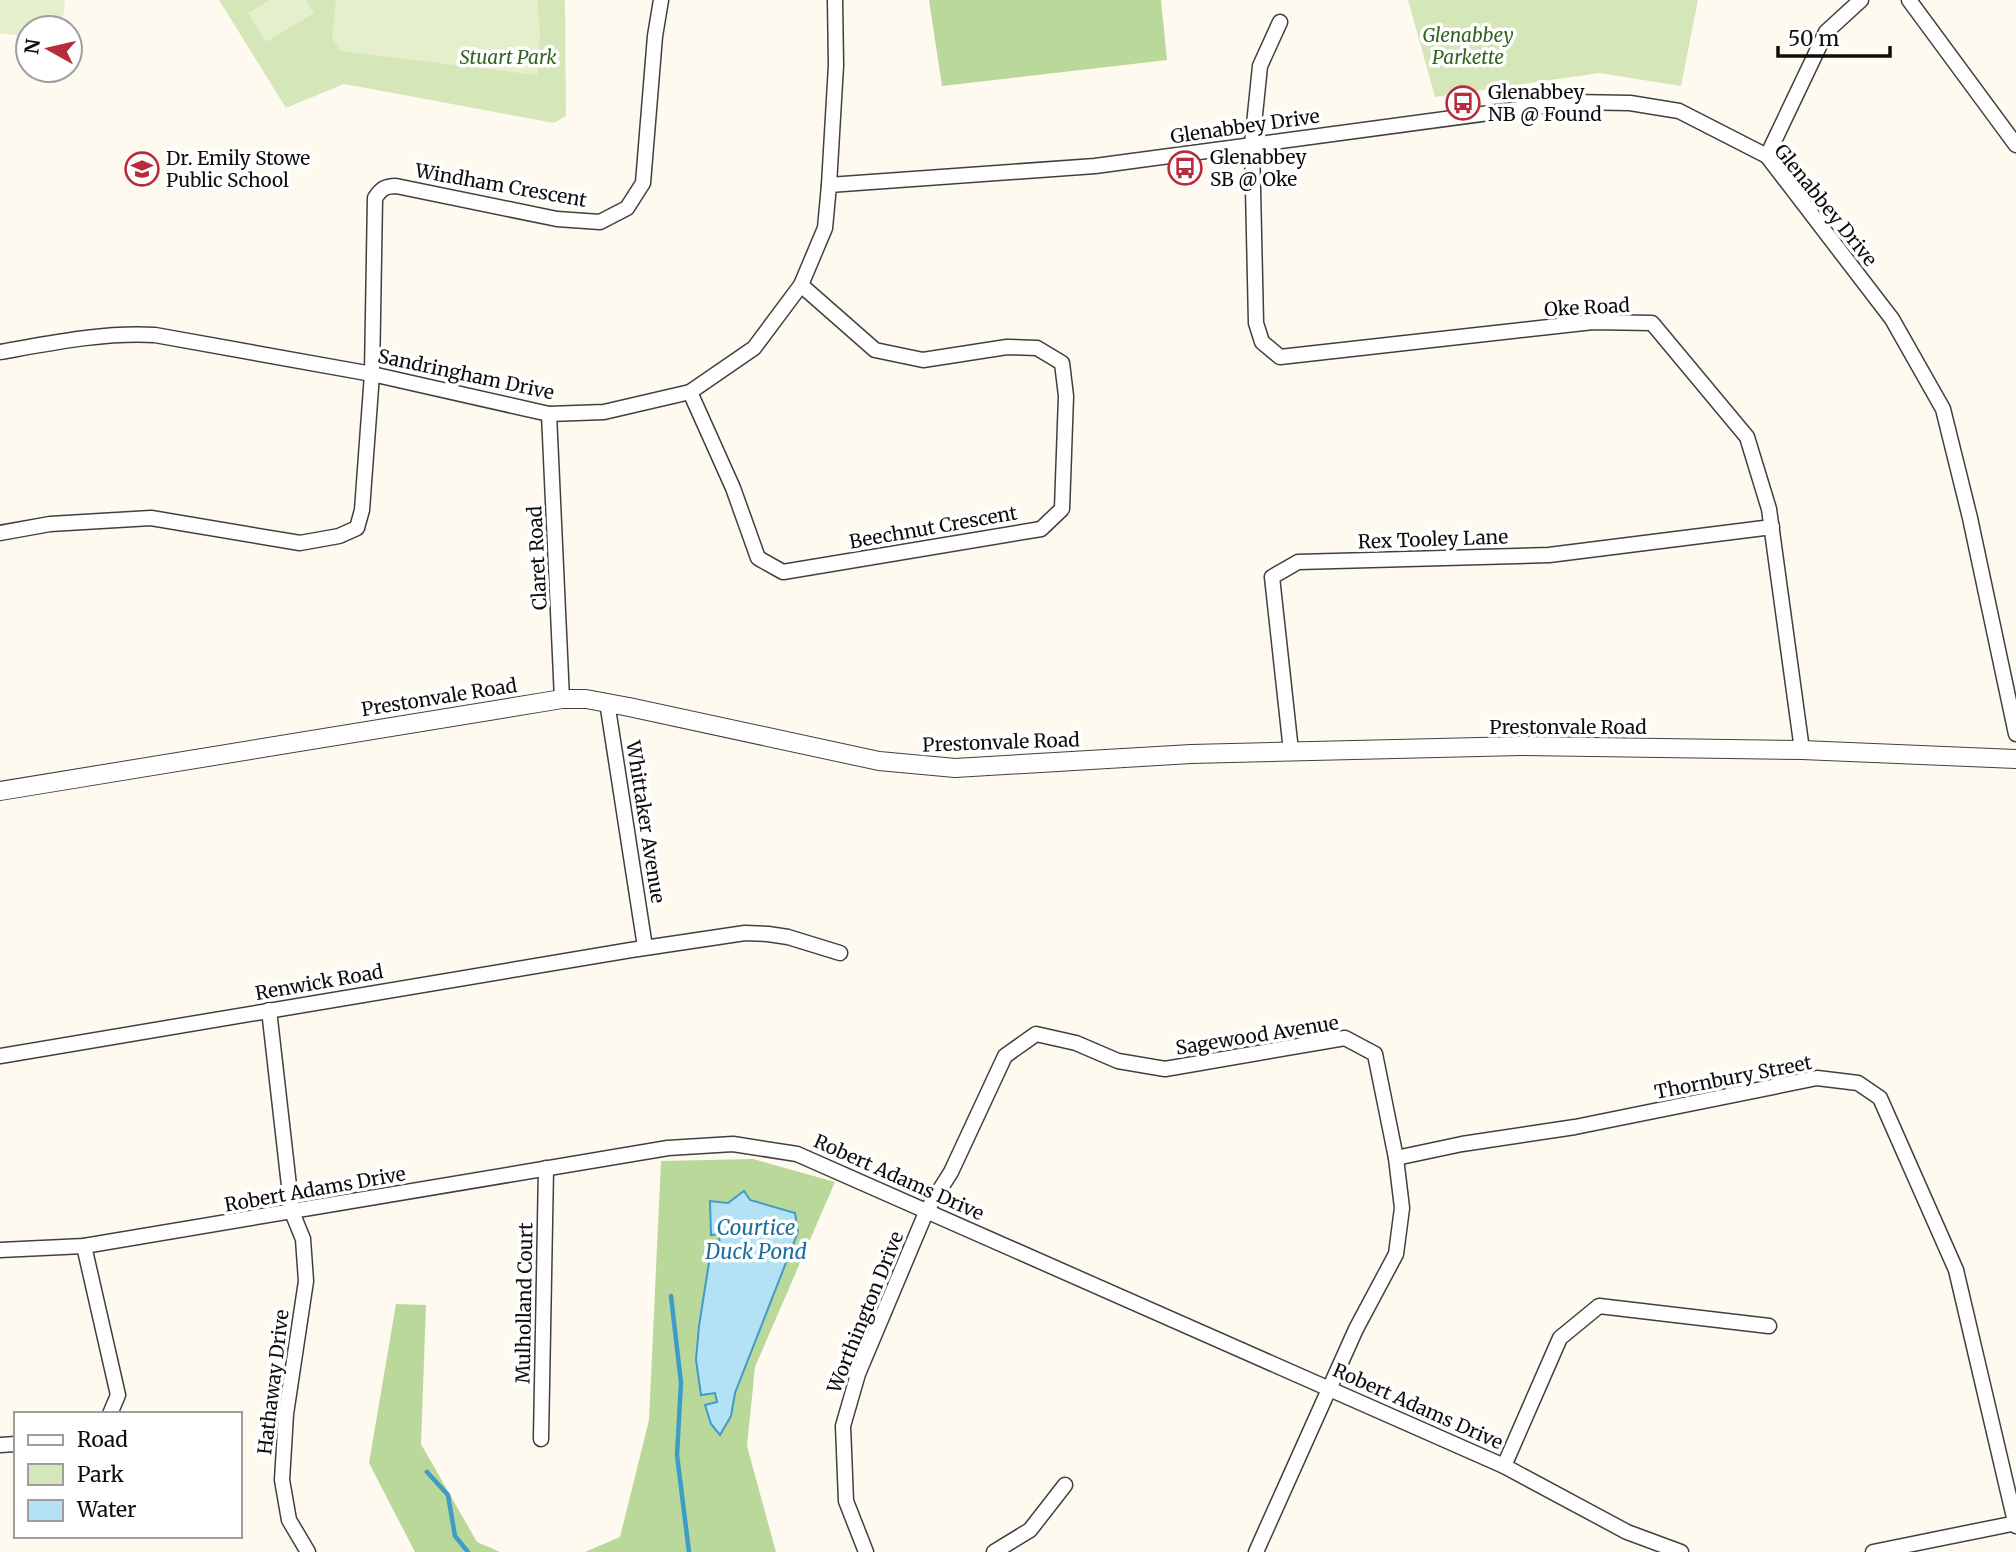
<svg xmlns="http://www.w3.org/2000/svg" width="2016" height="1552" viewBox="0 0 2016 1552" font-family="Merriweather,serif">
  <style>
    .green { fill: #d5e7b9 }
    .forest { fill: #bad899 }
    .pitch { fill: #e5efcb }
    .water { fill: #b5e1f4; stroke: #3f9cc8; stroke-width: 2 }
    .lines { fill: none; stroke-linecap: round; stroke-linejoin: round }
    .stream { stroke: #3f9cc8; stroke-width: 4.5 }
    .minor-casing { stroke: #404040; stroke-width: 17 }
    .tertiary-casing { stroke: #404040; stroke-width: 20 }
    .minor { stroke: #fff; stroke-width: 14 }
    .tertiary { stroke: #fff; stroke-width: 18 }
    .labels { text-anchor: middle; stroke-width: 7; stroke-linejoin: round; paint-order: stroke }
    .park-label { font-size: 19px; font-style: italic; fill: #336320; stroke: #fff }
    .poi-label { font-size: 19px; fill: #0d0d0d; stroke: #fff; text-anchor: start }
    .street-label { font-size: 19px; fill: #0d0d0d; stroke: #fff }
    .water-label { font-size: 21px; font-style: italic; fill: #1b6d9b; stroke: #fff }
  </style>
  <rect width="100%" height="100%" fill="#fefaef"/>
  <!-- green -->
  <g class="green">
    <path d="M 219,0 L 565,0 L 566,116 L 554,123 L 344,84 L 286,108 Z"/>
    <path d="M 1408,0 L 1698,0 L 1681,86 L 1599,73 L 1435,97 Z"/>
  </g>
  <!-- forest -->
  <g class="forest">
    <path d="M 929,0 L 1161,0 L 1167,60 L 942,86 Z"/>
    <path d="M 753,1159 L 835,1182 L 755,1367 L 747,1446 L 776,1552 L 585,1552 L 620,1537 L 649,1420 L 661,1161 Z"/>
    <path d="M 396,1304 L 426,1305 L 421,1444 L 477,1542 L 500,1552 L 415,1552 L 369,1463 Z"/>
  </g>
  <!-- pitch -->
  <g class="pitch">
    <path d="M 0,0 L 65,0 L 62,28 L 28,28 L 28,37 L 0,33 Z"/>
    <path d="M 269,0 L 306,0 L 314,13 L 266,42 L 248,13 Z"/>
    <path d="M 336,0 L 537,0 L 540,35 L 537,75 L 341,51 L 332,38 Z"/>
  </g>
  <!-- water -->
  <path class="water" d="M 744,1191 L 750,1200 L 795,1213 L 798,1232 L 735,1393 L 731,1416 L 720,1435 L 711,1424 L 705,1405 L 717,1402 L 715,1393 L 701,1395 L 696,1360 L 699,1326 L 711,1250 L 720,1250 L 719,1234 L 711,1235 L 710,1201 L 728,1203 Z"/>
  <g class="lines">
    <!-- stream -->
    <g class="stream">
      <path d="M 671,1296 L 681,1383 L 677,1455 L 689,1552"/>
      <path d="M 427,1472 L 448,1495 L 455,1536 L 468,1552"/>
    </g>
    <defs>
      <g id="minor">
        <path d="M 1909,0 L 2016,145"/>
        <path d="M 1280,22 L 1260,66 L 1252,144 L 1256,323 L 1262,342 L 1280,357 L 1593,322 L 1652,323 L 1747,437 L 1769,509 L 1802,750"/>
        <path d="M 1767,156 L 1826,32 L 1861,0"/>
        <path d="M 829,185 L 1095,166 L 1571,102 L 1630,103 L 1679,111 L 1767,156 L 1892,319 L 1943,409 L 1970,518 L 2016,734"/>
        <path d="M 0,352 C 51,343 104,332 155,335 L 372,374 L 549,414 L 604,412 L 690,392 L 754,348 L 801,285 L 825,228 L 829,185 L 836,65 L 835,0"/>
        <path d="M 690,392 L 733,488 L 758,558 L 783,572 L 1041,529 L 1062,509 L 1066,396 L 1062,363 L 1037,348 L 1007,347 L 923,360 L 875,350 L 801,285"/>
        <path d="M 549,414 L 562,699"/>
        <path d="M 0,533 L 50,524 L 151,518 L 300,543 L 339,536 L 357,528 L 362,510 L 372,374 L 375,198 C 381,189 385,186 396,186 L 557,219 L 600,222 L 627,208 L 643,183 L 655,36 L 661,0"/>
        <path d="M 607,702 L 645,947"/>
        <path d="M 1291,751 L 1272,577 L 1298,562 L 1549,555 L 1772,527"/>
        <path d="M 269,1010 L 292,1212 L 303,1239 L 306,1281 L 286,1414 L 282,1480 L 289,1520 L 308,1552"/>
        <path d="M 0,1056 L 631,950 L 745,933 L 768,934 L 788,937 L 840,953"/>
        <path d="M 1396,1158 L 1462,1144 L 1575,1127 L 1817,1078 L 1858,1083 L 1880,1098 L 1956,1270 L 2016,1526"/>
        <path d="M 84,1246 L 118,1395 L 110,1414"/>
        <path d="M 0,1250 L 84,1246 L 668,1148 L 733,1144 L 797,1154 L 1504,1466 L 1627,1532 L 1681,1552"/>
        <path d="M 541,1439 L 546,1168"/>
        <path d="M 0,1445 L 16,1444"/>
        <path d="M 1504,1466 L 1560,1338 L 1599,1306 L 1769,1326"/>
        <path d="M 866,1552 L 846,1501 L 843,1426 L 858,1374 L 927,1210 L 951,1172 L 1005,1056 L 1036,1034 L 1076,1043 L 1118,1061 L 1165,1069 L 1345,1038 L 1375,1054 L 1396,1158 L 1402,1208 L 1396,1254 L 1356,1329 L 1256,1552"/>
        <path d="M 994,1552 L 1030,1530 L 1065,1485"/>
        <path d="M 1873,1552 L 2016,1523"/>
      </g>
      <path id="tertiary" d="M 0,791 L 562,699 L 586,699 L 629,707 L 879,761 L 955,768 L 1191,754 L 1521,746 L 1802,750 L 2016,759"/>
    </defs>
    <!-- minor casing -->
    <use href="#minor" class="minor-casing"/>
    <!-- tertiary casing -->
    <use href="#tertiary" class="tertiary-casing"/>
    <!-- minor -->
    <use href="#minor" class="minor"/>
    <!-- tertiary -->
    <use href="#tertiary" class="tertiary"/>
  </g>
  <!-- icons -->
  <defs>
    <symbol id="bus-ring" viewBox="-11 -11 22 22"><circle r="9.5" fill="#fff" stroke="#b82b3c" stroke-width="1.5"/><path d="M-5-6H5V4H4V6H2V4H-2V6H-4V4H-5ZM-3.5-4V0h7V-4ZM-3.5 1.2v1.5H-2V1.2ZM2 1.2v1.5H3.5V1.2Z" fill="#b82b3c"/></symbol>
    <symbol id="school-ring" viewBox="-11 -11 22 22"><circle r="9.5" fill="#fff" stroke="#b82b3c" stroke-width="1.5"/><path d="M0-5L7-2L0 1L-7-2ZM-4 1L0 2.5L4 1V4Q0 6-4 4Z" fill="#b82b3c"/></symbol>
  </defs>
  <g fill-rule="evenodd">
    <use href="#bus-ring" x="1444" y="84" width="38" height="38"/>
    <use href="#bus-ring" x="1166" y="149" width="38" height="38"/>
    <use href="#school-ring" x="123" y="150" width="38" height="38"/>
  </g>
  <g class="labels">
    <!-- park labels -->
    <g class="park-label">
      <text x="1468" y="42">Glenabbey<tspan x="1468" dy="22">Parkette</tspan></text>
      <text x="508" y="64">Stuart Park</text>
    </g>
    <!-- poi labels -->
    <g class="poi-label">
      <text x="1488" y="99">Glenabbey<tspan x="1488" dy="22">NB @ Found</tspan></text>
      <text x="1210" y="164">Glenabbey<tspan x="1210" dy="22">SB @ Oke</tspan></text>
      <text x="166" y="165">Dr. Emily Stowe<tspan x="166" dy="22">Public School</tspan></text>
    </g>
    <!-- street labels -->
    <g class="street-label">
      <text transform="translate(1245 126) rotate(-8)" y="7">Glenabbey Drive</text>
      <text transform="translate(501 185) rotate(10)" y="7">Windham Crescent</text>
      <text transform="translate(1826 205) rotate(51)" y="7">Glenabbey Drive</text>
      <text transform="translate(1587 307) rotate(-3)" y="7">Oke Road</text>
      <text transform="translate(466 374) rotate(12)" y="7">Sandringham Drive</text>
      <text transform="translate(933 527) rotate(-10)" y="7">Beechnut Crescent</text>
      <text transform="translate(1433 539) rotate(-2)" y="7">Rex Tooley Lane</text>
      <text transform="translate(537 558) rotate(-93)" y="7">Claret Road</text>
      <text transform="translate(439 697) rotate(-9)" y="7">Prestonvale Road</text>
      <text x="1568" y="734">Prestonvale Road</text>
      <text transform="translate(1001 742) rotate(-2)" y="7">Prestonvale Road</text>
      <text transform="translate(646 822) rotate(81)" y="7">Whittaker Avenue</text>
      <text transform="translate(319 982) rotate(-10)" y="7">Renwick Road</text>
      <text transform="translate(1257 1035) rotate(-9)" y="7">Sagewood Avenue</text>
      <text transform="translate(1733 1077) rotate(-11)" y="7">Thornbury Street</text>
      <text transform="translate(899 1177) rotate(24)" y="7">Robert Adams Drive</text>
      <text transform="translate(315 1189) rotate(-10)" y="7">Robert Adams Drive</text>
      <text transform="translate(524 1303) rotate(-89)" y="7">Mulholland Court</text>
      <text transform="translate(865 1312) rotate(-68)" y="7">Worthington Drive</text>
      <text transform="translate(273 1382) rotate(-83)" y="7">Hathaway Drive</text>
      <text transform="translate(1418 1406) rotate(24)" y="7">Robert Adams Drive</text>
    </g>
    <!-- water labels -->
    <g class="water-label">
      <text x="756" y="1235">Courtice<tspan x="756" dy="24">Duck Pond</tspan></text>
    </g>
  </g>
  <!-- legend -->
  <rect x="14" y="1412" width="228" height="126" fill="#ffffff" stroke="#9e9e9e" stroke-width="2"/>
  <rect x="28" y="1435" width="35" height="10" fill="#ffffff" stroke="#9e9e9e" stroke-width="2"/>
  <text x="77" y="1447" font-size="21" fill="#0d0d0d">Road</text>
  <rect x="28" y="1464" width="35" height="21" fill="#d5e7b9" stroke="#9e9e9e" stroke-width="2"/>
  <text x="77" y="1482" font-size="21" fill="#0d0d0d">Park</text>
  <rect x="28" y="1500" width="35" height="21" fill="#b5e1f4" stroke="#9e9e9e" stroke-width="2"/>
  <text x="77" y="1517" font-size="21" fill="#0d0d0d">Water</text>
  <!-- north arrow -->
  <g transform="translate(49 49) rotate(278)"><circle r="33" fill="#ffffff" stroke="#9e9e9e" stroke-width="2"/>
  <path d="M0-5L12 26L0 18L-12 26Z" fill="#b82b3c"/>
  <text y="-10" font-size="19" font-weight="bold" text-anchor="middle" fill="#0d0d0d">N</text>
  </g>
  <!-- scale -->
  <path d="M1778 46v10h112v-10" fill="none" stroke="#0d0d0d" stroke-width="3.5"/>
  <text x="1788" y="46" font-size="21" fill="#0d0d0d" stroke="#ffffff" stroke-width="5" paint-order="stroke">50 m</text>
</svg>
